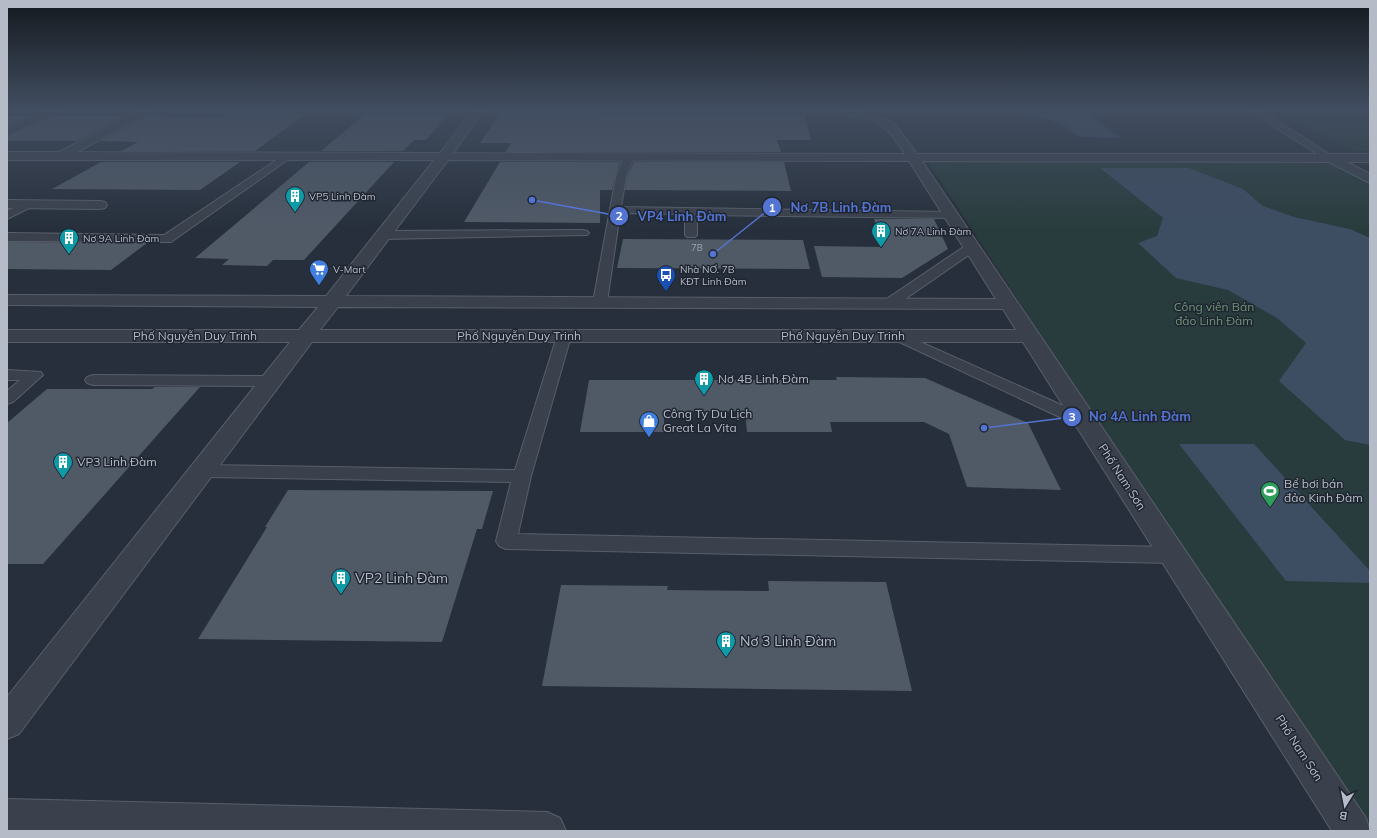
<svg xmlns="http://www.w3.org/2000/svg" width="1377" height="838" viewBox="0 0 1377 838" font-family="Mulish,sans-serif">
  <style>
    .green { fill: #293c3d }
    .water { fill: #3d4d62 }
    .building { fill: #505a67 }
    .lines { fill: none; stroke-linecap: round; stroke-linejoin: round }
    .lane-casing { stroke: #585f6a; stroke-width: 2 }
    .street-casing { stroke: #585f6a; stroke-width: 2 }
    .lane { fill: #3a414c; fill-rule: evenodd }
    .street { fill: #3a414c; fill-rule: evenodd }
    .labels { text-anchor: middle; stroke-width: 3; stroke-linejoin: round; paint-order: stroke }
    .far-number-label { font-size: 9px; fill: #9ca4af }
    .far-poi-label { font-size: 10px; fill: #b6bcc7; stroke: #1f2631; text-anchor: start }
    .park-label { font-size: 12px; fill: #6f9577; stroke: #1f2631 }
    .street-label { font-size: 12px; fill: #b6bcc7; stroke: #1f2631 }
    .poi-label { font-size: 12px; fill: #b6bcc7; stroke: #1f2631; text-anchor: start }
    .near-poi-label { font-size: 14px; fill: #b6bcc7; stroke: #1f2631; text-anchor: start }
    .leader { fill: none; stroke: #5374d2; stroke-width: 1.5 }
    .callout-dot { fill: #5374d2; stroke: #1f2631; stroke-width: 1.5 }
    .mark-label { font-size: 12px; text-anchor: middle; font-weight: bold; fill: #fff }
    .callout-label { font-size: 13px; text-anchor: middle; font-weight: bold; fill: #5374d2; stroke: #1f2631; stroke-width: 3; stroke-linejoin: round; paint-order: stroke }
  </style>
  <rect width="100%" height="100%" fill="#262f3b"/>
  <!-- green -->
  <g class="green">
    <path d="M 1272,111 L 1370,111 L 1370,151 L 1357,151 Z"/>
    <path d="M 925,157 L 1330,158 L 1370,179 L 1370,831 L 1363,831 Z"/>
  </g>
  <!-- water -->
  <g class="water">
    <path d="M 1027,111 L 1085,111 L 1120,138 L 1079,137 L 1063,125 Z"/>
    <path d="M 1100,168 L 1189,168 L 1243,189 L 1263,206 L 1294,217 L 1350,229 L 1370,238 L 1370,445 L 1345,440 L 1279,381 L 1306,343 L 1277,318 L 1228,290 L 1176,278 L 1138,243 L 1157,236 L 1163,218 Z"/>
    <path d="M 1179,444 L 1254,444 L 1370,571 L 1370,583 L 1286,581 Z"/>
  </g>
  <!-- building -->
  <g class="building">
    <path d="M 226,113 L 307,113 L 255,151 L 121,151 L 138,142 L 100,141 L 146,116 L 221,117 Z"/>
    <path d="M 500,113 L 805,115 L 811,140 L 777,140 L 781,152 L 506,152 L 511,143 L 480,143 Z"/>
    <path d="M 365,114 L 448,114 L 426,140 L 414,140 L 403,151 L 321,151 Z"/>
    <path d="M 7,116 L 32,116 L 7,127 Z"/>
    <path d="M 53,116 L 125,116 L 76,141 L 7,141 L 7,137 Z"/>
    <path d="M 101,162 L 240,162 L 200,190 L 52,189 Z"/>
    <path d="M 309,162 L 394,162 L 304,260 L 273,260 L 267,266 L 222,265 L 229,259 L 195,258 Z"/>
    <path d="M 500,162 L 620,162 L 615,177 L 612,190 L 600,190 L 600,223 L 464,222 Z"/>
    <path d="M 634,162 L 784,162 L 791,191 L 625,190 L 627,177 Z"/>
    <path d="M 874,219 L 934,219 L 948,249 L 902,278 L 822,277 L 814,246 L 883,247 Z"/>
    <path d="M 623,239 L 803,240 L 810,269 L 617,268 Z"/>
    <path d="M 7,242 L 147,243 L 111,270 L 7,269 Z"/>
    <path d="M 836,377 L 925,378 L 1028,423 L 1061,490 L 967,487 L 949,434 L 924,422 L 830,422 L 832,432 L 747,432 L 745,411 L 664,412 L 664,432 L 580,432 L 589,380 L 837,380 Z"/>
    <path d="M 155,387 L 200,387 L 43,564 L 7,564 L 7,423 L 47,389 L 152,389 Z"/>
    <path d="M 288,490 L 493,491 L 482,529 L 477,529 L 442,642 L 198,639 L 267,527 L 265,527 Z"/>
    <path d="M 768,581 L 886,582 L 912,691 L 542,686 L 561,585 L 668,586 L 667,590 L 769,591 Z"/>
  </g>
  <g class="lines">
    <defs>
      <g id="lane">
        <path d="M 1249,111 L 1260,111 L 1300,135 L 1335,158 L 1333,160 L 1327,160 Z"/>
        <path d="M 287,153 L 292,156 L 290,158 L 171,242 L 7,241 L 7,233 L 164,235 Z"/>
        <path d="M 629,154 L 634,157 L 626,177 L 621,207 L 951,212 L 957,215 L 951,218 L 697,215 L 697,235 L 695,237 L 687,237 L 685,235 L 685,214 L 620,213 L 607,302 L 605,305 L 595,305 L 593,302 L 616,177 L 624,157 Z"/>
        <path d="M 29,201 L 33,202 L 34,204 L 33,206 L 7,219 L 7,211 Z"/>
        <path d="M 583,230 L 587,231 L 589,233 L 587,235 L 384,239 L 380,237 L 378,235 L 380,233 L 384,231 Z"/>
        <path d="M 972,243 L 976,244 L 978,247 L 976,250 L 895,306 L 890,307 L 885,306 L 883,303 L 885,300 L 968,244 Z"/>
        <path d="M 564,332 L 569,333 L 571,336 L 531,476 L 518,534 L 1173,547 L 1180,549 L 1183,555 L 1180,561 L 1173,563 L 506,549 L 499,546 L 496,541 L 511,482 L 202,477 L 195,475 L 193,471 L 195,467 L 202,465 L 515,470 L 557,336 L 559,333 Z"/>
        <path d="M 898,332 L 1093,419 L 1096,423 L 1093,427 L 1087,428 L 1081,427 L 893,339 L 891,336 L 893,333 Z"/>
        <path d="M 7,370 L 41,372 L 43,375 L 13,402 L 7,404 L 7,391 L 20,380 L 7,380 Z"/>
        <path d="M 93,375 L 270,376 L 276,378 L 278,381 L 276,384 L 270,386 L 93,385 L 87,383 L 85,380 L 87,377 Z"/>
      </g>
      <g id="street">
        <path d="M 45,111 L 60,111 L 7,136 L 7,129 Z"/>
        <path d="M 138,111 L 152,111 L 77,152 L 440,153 L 473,111 L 484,111 L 453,153 L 905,154 C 893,137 886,123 864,118 C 856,116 843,117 837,111 L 868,112 L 895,124 L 917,154 L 1370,154 L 1370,162 L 1347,162 L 1370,174 L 1370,183 L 1329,162 L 922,161 L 1366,818 L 1370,831 L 1332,831 L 1023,342 L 312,342 L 19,734 L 7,739 L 7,697 L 290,342 L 7,342 L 7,330 L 299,330 L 318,307 L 7,305 L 7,295 L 326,296 L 434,160 L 7,160 L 7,152 L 59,152 ZM 448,160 L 909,161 L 996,299 L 346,296 ZM 338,307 L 1003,309 L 1016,330 L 320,330 Z"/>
        <path d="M 7,200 L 100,201 L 105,202 L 107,205 L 105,208 L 100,209 L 7,208 Z"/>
        <path d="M 7,799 L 547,812 L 560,818 L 566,831 L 7,831 Z"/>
      </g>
    </defs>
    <!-- lane casing -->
    <use href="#lane" class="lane-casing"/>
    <!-- street casing -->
    <use href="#street" class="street-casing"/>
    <!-- lane -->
    <use href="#lane" class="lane"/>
    <!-- street -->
    <use href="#street" class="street"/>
  </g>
  <!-- sky -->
  <linearGradient id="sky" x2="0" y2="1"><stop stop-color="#151a20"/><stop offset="0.48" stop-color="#414d60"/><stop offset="1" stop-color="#414d60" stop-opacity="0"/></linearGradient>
  <rect width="1377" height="229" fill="url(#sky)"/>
  <!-- icons -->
  <defs>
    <symbol id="building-pin" viewBox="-11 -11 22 30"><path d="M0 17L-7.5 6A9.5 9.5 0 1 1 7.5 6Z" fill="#0f9aa8" stroke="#1f2631"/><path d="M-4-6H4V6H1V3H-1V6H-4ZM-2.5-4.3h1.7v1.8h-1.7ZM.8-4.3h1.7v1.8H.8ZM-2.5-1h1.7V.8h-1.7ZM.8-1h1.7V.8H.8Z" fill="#fff"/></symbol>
    <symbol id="supermarket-pin" viewBox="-11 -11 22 30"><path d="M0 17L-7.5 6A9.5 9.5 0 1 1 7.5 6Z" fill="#3f7fe0" stroke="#1f2631"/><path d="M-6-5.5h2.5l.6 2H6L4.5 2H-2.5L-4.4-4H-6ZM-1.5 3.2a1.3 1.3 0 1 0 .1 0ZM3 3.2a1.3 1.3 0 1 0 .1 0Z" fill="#fff"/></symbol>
    <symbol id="bus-pin" viewBox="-11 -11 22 30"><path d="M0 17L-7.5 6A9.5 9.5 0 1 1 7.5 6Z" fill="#1a4fb4" stroke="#1f2631"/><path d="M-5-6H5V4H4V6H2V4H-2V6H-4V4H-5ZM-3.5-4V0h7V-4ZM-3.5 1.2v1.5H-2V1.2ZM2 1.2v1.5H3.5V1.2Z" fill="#fff"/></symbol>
    <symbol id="shop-pin" viewBox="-11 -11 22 30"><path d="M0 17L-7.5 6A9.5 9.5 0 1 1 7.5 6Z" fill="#3f7fe0" stroke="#1f2631"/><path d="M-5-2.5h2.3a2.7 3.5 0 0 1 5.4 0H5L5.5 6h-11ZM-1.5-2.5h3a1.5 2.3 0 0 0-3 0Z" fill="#fff"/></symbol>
    <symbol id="stadium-pin" viewBox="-11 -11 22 30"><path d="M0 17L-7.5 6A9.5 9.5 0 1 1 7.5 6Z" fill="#2e9e5b" stroke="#1f2631"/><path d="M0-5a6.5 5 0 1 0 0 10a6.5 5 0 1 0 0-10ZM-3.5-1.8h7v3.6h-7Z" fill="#fff"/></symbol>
  </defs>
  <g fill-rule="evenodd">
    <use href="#building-pin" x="284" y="185" width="22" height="30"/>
    <use href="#building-pin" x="870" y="220" width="22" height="30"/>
    <use href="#building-pin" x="58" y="227" width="22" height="30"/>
    <use href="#supermarket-pin" x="308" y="258" width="22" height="30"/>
    <use href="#bus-pin" x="655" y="264" width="22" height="30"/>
    <use href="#building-pin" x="693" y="368" width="22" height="30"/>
    <use href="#shop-pin" x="638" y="410" width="22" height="30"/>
    <use href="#building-pin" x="52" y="451" width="22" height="30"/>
    <use href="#stadium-pin" x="1259" y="480" width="22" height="30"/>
    <use href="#building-pin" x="330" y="567" width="22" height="30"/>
    <use href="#building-pin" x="715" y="630" width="22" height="30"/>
  </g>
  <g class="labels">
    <!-- far-number labels -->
    <g class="far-number-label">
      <text x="697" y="251">7B</text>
    </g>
    <!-- far-poi labels -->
    <g class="far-poi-label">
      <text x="309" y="200">VP5 Linh Đàm</text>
      <text x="895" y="235">Nơ 7A Linh Đàm</text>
      <text x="83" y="242">Nơ 9A Linh Đàm</text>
      <text x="333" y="273">V-Mart</text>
      <text x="680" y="273">Nhà NƠ. 7B<tspan x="680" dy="12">KĐT Linh Đàm</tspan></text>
    </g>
    <!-- park labels -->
    <g class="park-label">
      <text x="1214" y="311">Công viên Bán<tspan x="1214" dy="14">đảo Linh Đàm</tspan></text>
    </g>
    <!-- street labels -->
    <g class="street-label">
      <text x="195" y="340">Phố Nguyễn Duy Trinh</text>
      <text x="519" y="340">Phố Nguyễn Duy Trinh</text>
      <text x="843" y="340">Phố Nguyễn Duy Trinh</text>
      <text transform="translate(1122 477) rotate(57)" y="4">Phố Nam Sơn</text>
      <text transform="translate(1299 748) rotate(57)" y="4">Phố Nam Sơn</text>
    </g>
    <!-- poi labels -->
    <g class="poi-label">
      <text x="718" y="383">Nơ 4B Linh Đàm</text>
      <text x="663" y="418">Công Ty Du Lịch<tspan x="663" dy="14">Great La Vita</tspan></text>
      <text x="77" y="466">VP3 Linh Đàm</text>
      <text x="1284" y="488">Bể bơi bán<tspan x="1284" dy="14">đảo Kinh Đàm</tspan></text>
    </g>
    <!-- near-poi labels -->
    <g class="near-poi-label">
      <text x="355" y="583">VP2 Linh Đàm</text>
      <text x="740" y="646">Nơ 3 Linh Đàm</text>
    </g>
  </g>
  <!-- callouts -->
  <path class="leader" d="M713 254L772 207M532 200L619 216M984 428L1072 417"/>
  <g class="callout-dot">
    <circle cx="713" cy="254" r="4"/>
    <circle cx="532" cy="200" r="4"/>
    <circle cx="984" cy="428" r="4"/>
    <circle cx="772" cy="207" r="10"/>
    <circle cx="619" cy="216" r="10"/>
    <circle cx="1072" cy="417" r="10"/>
  </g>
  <g class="mark-label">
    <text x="772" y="212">1</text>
    <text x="619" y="220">2</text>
    <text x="1072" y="421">3</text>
  </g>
  <g class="callout-label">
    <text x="841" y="212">Nơ 7B Linh Đàm</text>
    <text x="682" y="221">VP4 Linh Đàm</text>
    <text x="1140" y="421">Nơ 4A Linh Đàm</text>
  </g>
  <!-- border -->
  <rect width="1377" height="838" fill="none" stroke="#b6bcc7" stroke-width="16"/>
  <!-- north arrow -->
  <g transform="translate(1345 806) rotate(190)" stroke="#1f2631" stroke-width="3" paint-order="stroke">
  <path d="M0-3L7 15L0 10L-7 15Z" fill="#b6bcc7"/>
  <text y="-6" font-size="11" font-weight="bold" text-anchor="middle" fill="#b6bcc7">B</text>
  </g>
</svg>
